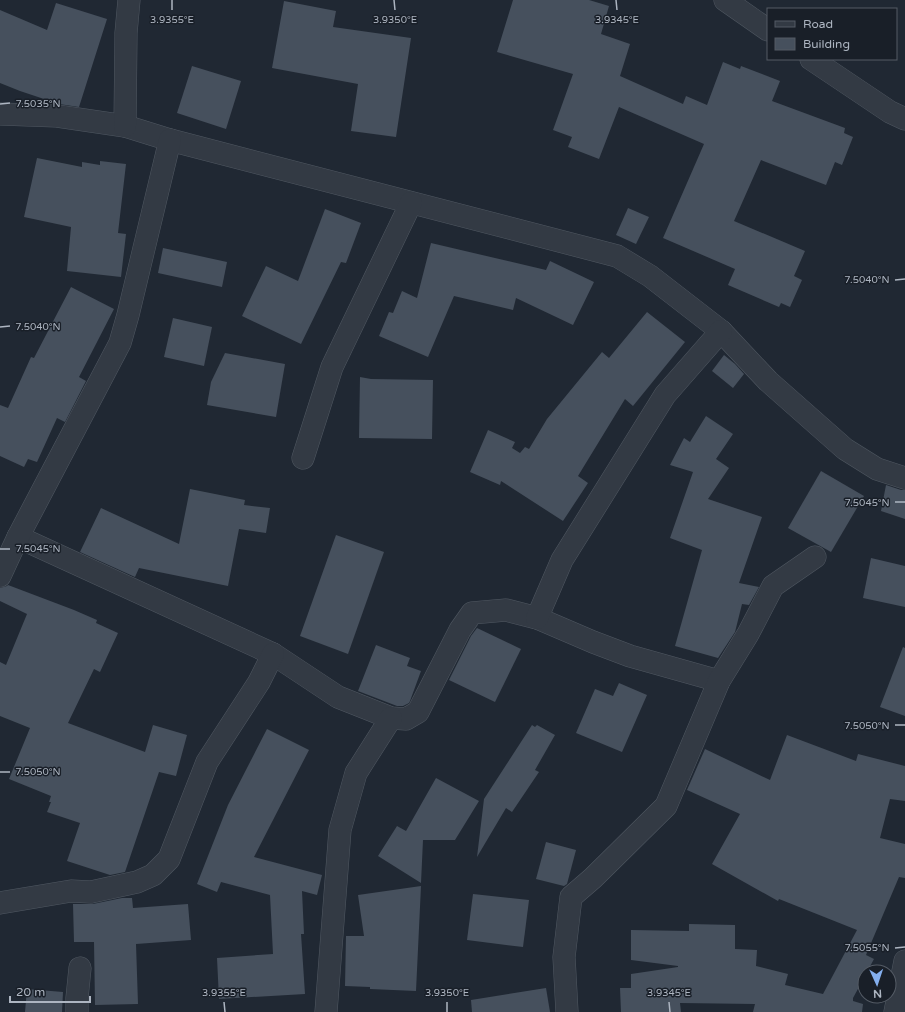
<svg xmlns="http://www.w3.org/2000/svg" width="905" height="1012" viewBox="0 0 905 1012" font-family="'Varela Round',sans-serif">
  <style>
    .building { fill: #46505d }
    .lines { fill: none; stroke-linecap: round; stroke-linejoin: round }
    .minor-casing { stroke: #505862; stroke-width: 23 }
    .minor { stroke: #333a44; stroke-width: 22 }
    .ticks { fill: none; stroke: #adb5c1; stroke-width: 1.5 }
    .ticks-label { font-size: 10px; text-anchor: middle; fill: #adb5c1; stroke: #191f28; stroke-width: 3; stroke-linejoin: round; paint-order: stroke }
  </style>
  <rect width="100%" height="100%" fill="#202833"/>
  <!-- building -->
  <g class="building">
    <path d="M 513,0 L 589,0 L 609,6 L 601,34 L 630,44 L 620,76 L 683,104 L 686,96 L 707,105 L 723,62 L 740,69 L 741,66 L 780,81 L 772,101 L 845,128 L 844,133 L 853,137 L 842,165 L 835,162 L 826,185 L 761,160 L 734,221 L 805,251 L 794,276 L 802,280 L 790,307 L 781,303 L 779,307 L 728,285 L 735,269 L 663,238 L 704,144 L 619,107 L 599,159 L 568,147 L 572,137 L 553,130 L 573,74 L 497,52 Z"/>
    <path d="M 284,1 L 336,11 L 333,27 L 411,38 L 396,137 L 351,131 L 358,84 L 272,68 Z"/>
    <path d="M 56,3 L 107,19 L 79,107 L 59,104 L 20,91 L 0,83 L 0,10 L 47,30 Z"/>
    <path d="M 192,66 L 241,81 L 226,129 L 177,113 Z"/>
    <path d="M 37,158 L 82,167 L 82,162 L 100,165 L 100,161 L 126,164 L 118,233 L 126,234 L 121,277 L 67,271 L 71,227 L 24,217 Z"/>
    <path d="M 628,208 L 649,217 L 636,244 L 616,235 Z"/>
    <path d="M 325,209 L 361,223 L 346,263 L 341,262 L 301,344 L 242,316 L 266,266 L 298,281 Z"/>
    <path d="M 431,243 L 546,270 L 550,261 L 594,282 L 573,325 L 516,298 L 513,310 L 454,296 L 428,357 L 379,336 L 389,312 L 393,313 L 402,291 L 417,298 Z"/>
    <path d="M 163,248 L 227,262 L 222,287 L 158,273 Z"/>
    <path d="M 71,287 L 114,309 L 79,377 L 86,381 L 65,422 L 57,418 L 37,462 L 28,459 L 24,467 L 0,456 L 0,405 L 8,408 L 31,357 L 34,358 Z"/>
    <path d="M 647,312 L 685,342 L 633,406 L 625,399 L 578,476 L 588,483 L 563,521 L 501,481 L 500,485 L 470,472 L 488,430 L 515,442 L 512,448 L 520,453 L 525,447 L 529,449 L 547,419 L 602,352 L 609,358 Z"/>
    <path d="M 173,318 L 212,327 L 204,366 L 164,357 Z"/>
    <path d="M 225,353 L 285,364 L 276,417 L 207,405 L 211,382 Z"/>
    <path d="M 724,355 L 735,364 L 744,374 L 733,388 L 712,371 Z"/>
    <path d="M 360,377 L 371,379 L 433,380 L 432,439 L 359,438 Z"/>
    <path d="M 706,416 L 733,434 L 716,459 L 729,468 L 708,499 L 762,517 L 739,583 L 759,587 L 749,605 L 742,604 L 735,632 L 718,658 L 675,646 L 702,550 L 670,538 L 693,472 L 670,465 L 684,438 L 690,442 Z"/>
    <path d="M 821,471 L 864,496 L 831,552 L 788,528 Z"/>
    <path d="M 886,485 L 901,490 L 905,490 L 905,519 L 881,511 Z"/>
    <path d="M 190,489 L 245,500 L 244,505 L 270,508 L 266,533 L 239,529 L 228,586 L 139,568 L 135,577 L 80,552 L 101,508 L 179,544 Z"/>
    <path d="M 336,535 L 384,552 L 348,654 L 300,636 Z"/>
    <path d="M 871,558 L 905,566 L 905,607 L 863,598 Z"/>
    <path d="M 8,585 L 74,610 L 97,620 L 96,623 L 118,633 L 100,672 L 94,669 L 68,723 L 145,752 L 153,725 L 187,735 L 176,776 L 159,772 L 125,872 L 110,875 L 67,861 L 80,823 L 47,812 L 51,802 L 49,802 L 51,796 L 9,779 L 30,728 L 0,716 L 0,662 L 6,665 L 27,614 L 0,601 L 0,588 L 7,586 Z"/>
    <path d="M 477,628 L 521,649 L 495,702 L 449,680 L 471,636 Z"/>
    <path d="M 376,645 L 410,658 L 407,666 L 421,671 L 410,701 L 409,703 L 403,706 L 397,706 L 358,691 Z"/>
    <path d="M 903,647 L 905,648 L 905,716 L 880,707 Z"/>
    <path d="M 619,683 L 647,695 L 622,752 L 576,733 L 595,689 L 613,696 Z"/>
    <path d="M 532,725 L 535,727 L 537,725 L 555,735 L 535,770 L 539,772 L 512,812 L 506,808 L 477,857 L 484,799 Z"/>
    <path d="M 267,729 L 309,750 L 254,857 L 322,875 L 317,895 L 302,891 L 304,934 L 301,934 L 305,994 L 219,999 L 217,958 L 273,954 L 270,895 L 221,882 L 217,892 L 197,884 L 228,805 Z"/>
    <path d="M 787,735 L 856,761 L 858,754 L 905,766 L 905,801 L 890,799 L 880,838 L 905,844 L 905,878 L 899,877 L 866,955 L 874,959 L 867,972 L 865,972 L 865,976 L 853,998 L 853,1001 L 863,1004 L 862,1012 L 753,1012 L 755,1004 L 680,1003 L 681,1012 L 621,1012 L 620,988 L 631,988 L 631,974 L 678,967 L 678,966 L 631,960 L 631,930 L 689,931 L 689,924 L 735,925 L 735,949 L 757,950 L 756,966 L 788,974 L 785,985 L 823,994 L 857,930 L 779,899 L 778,901 L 712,864 L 740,814 L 687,790 L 705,749 L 770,780 Z"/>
    <path d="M 436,778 L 479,801 L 455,840 L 423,840 L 421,883 L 378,856 L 397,826 L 406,831 Z"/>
    <path d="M 546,842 L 576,850 L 567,884 L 564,886 L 536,879 Z"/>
    <path d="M 421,886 L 416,991 L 370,989 L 370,987 L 345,986 L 346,936 L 364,936 L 358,895 Z"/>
    <path d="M 473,894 L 529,900 L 523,947 L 467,940 Z"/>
    <path d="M 122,898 L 132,898 L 133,908 L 188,904 L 191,940 L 136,944 L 138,1004 L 95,1005 L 94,942 L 74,942 L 73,904 L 93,904 Z"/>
    <path d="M 546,988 L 550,1012 L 472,1012 L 471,1000 Z"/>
    <path d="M 27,989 L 63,992 L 62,1012 L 25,1012 Z"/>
  </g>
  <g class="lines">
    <defs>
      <g id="minor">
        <path d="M 725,0 L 768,30"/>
        <path d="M 811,59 L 890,112 L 905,119"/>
        <path d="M 0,114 L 57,116 L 125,126 L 170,140 L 617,256 L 650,276 L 721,331 L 768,381 L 845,449 L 877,469 L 905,478"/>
        <path d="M 125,126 L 126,33 L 129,0"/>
        <path d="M 303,458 L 332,367 L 411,203"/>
        <path d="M 18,537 L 273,654 L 338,697 L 391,718 L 406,719 L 418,712 L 460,630 L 472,613 L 506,610 L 537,618 L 593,642 L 630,656 L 719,681"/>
        <path d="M 0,576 L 18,537 L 120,343 L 128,315 L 170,140"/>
        <path d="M 537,618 L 562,560 L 665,395 L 721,331"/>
        <path d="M 0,903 L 71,891 L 91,892 L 137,882 L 153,875 L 169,859 L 207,762 L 259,682 L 273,654"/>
        <path d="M 77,1012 L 77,998 L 80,968"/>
        <path d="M 326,1012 L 340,830 L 356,773 L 391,718"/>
        <path d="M 567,1012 L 564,957 L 571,897 L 593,878 L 666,806 L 719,681 L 748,634 L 773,586 L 815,557"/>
        <path d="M 895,1012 L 905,961"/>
      </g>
    </defs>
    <!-- minor casing -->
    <use href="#minor" class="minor-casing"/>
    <!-- minor -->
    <use href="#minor" class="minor"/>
  </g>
  <!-- ticks -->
  <path class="ticks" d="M 172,0 L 172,10M 394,0 L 395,10M 616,0 L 617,10M 0,104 L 10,103M 895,280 L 905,279M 0,327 L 10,326M 895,502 L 905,502M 0,549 L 10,549M 895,725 L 905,725M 0,772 L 10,772M 895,948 L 905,947M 224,1002 L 225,1012M 447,1002 L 447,1012M 669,1002 L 670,1012"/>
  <g class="ticks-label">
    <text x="172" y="23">3.9355°E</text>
    <text x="395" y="23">3.9350°E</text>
    <text x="617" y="23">3.9345°E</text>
    <text x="38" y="107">7.5035°N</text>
    <text x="867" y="283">7.5040°N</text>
    <text x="38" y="330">7.5040°N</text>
    <text x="867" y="506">7.5045°N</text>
    <text x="38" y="552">7.5045°N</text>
    <text x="867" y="729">7.5050°N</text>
    <text x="38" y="775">7.5050°N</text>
    <text x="867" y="951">7.5055°N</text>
    <text x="224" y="996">3.9355°E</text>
    <text x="447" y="996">3.9350°E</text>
    <text x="669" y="996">3.9345°E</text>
  </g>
  <!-- legend -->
  <rect x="767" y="8" width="130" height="52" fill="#191f28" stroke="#545b65"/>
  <rect x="775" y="21" width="20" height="6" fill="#333a44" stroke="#545b65"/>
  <text x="803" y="28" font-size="12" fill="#adb5c1">Road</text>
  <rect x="775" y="38" width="20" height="12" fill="#46505d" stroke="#545b65"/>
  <text x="803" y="48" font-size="12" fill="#adb5c1">Building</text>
  <!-- north arrow -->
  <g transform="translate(877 984) rotate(177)"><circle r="19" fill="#191f28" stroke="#545b65"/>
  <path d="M0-3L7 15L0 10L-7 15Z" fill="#84afef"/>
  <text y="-6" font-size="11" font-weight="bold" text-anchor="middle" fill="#adb5c1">N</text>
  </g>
  <!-- scale -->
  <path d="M10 996v6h80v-6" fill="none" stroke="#adb5c1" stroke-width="2"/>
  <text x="16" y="996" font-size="12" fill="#adb5c1" stroke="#191f28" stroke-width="3" paint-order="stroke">20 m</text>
</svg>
